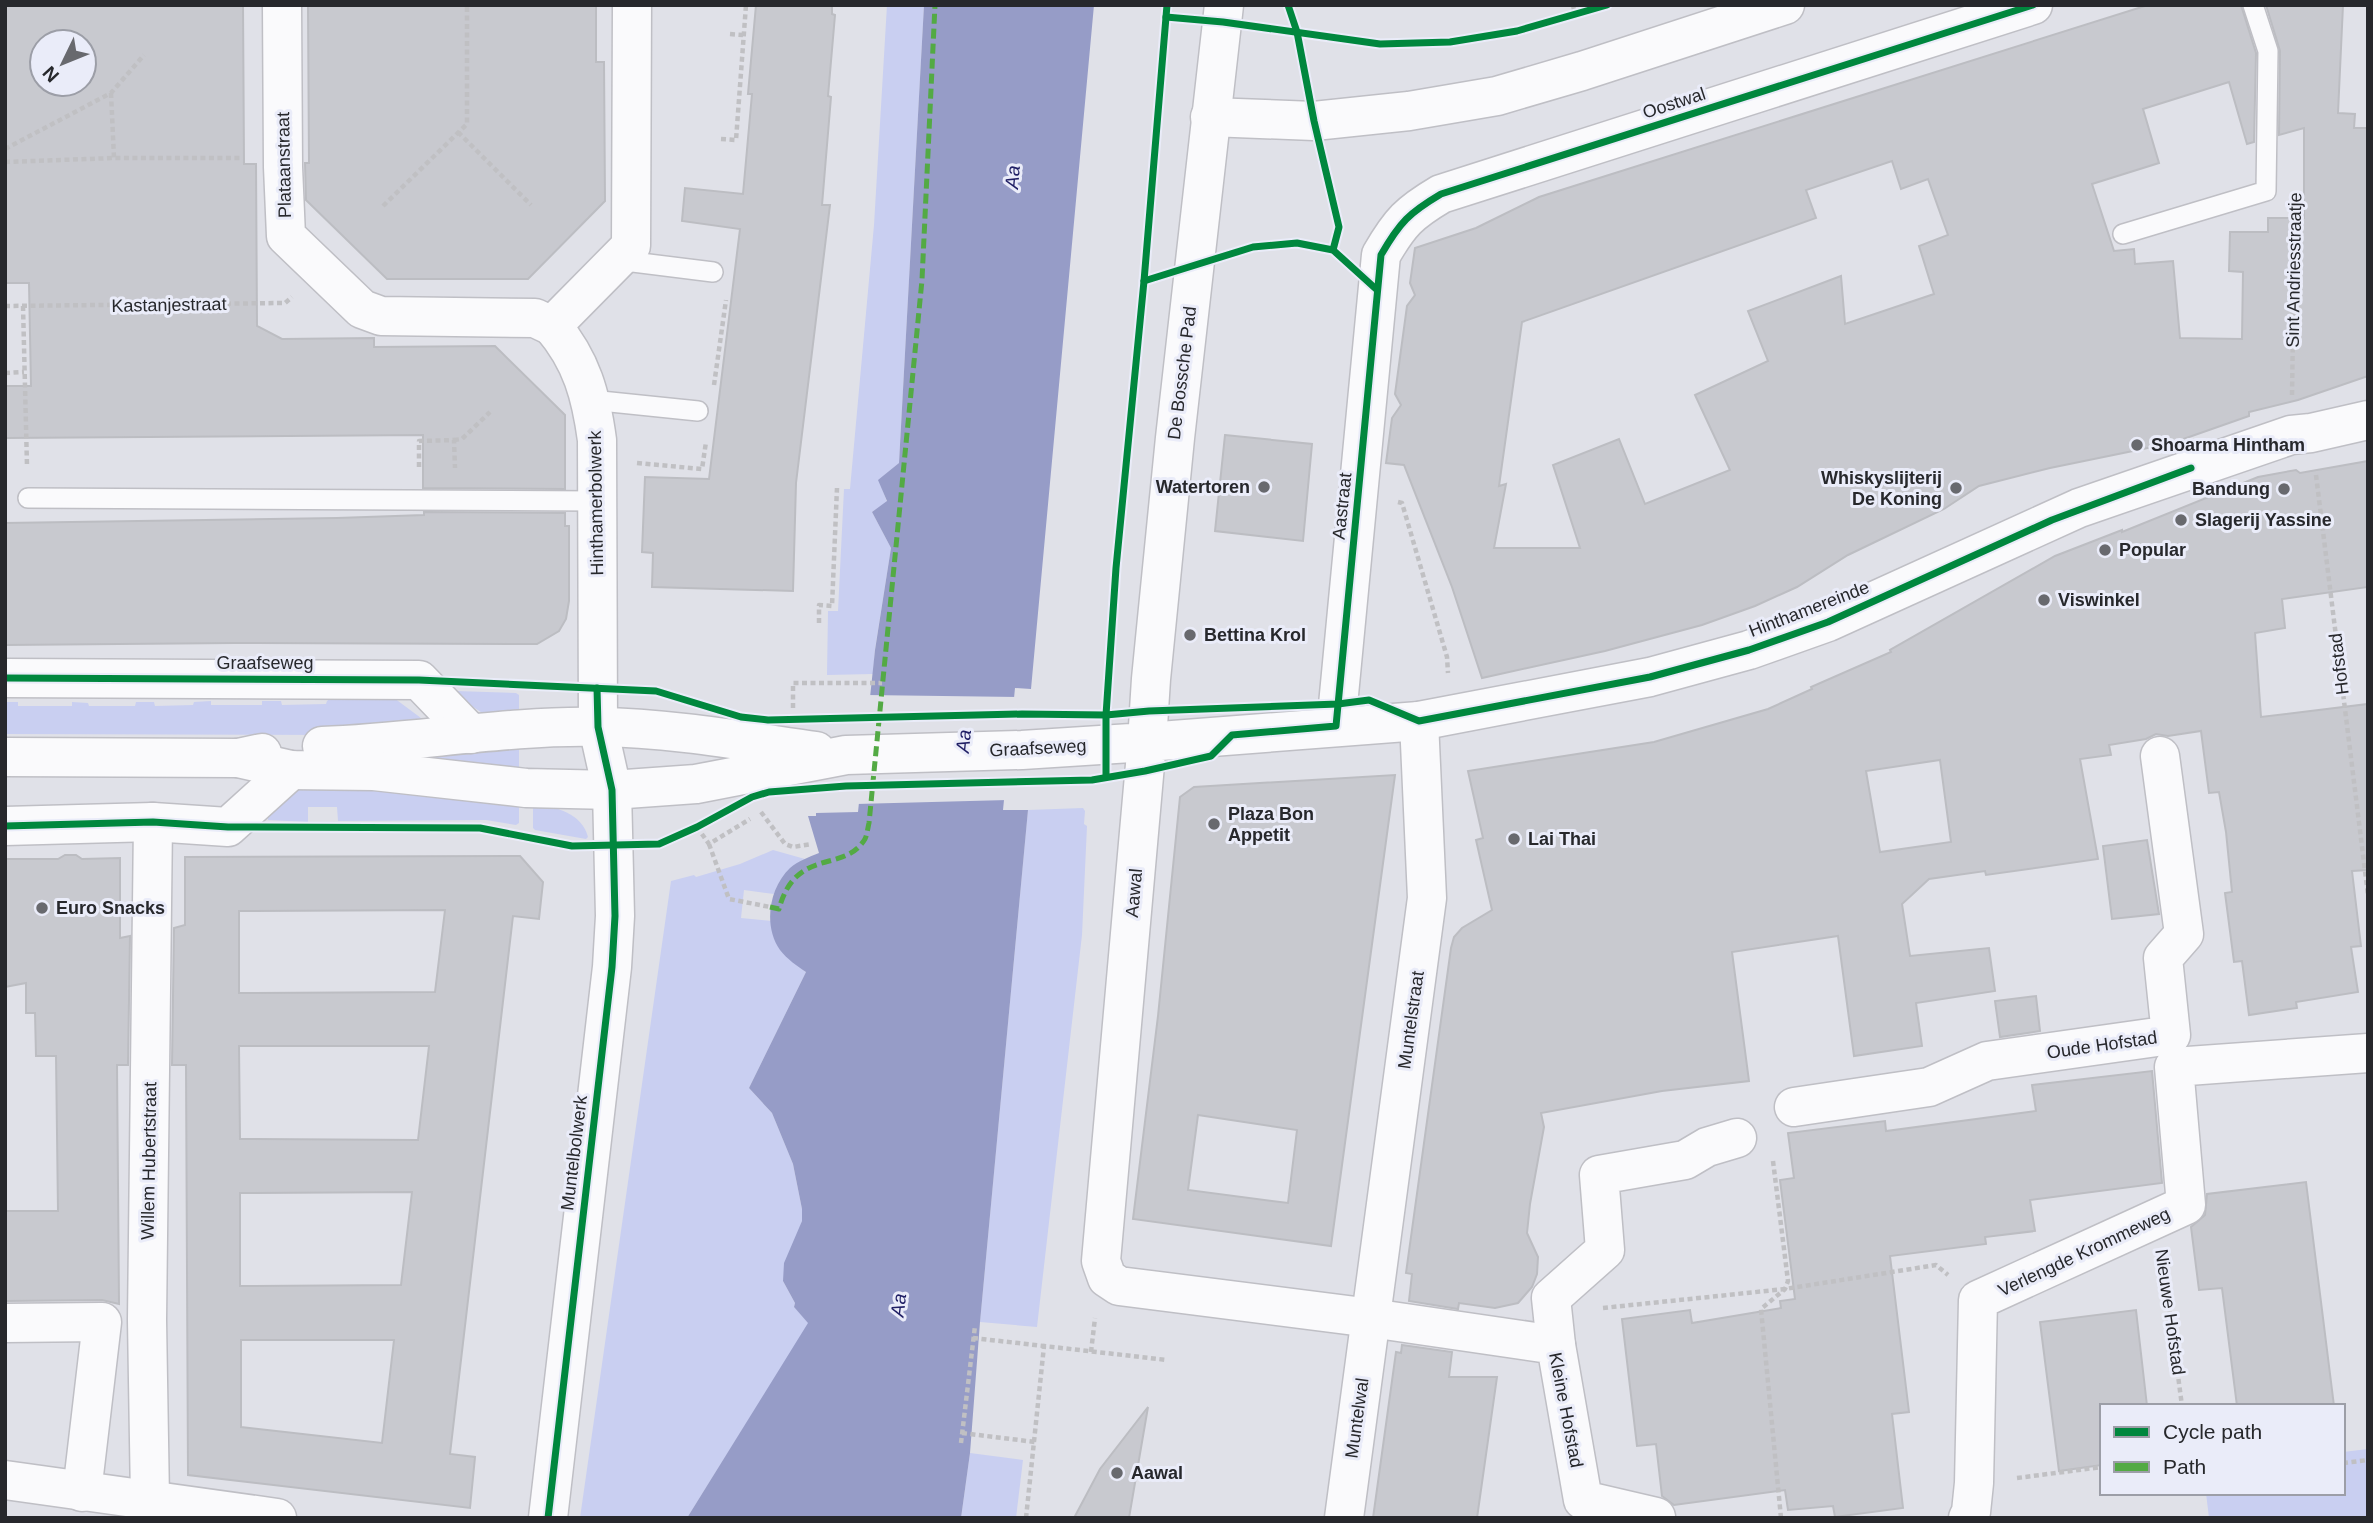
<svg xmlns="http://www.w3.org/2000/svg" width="2373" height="1523" viewBox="0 0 2373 1523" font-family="Helvetica,sans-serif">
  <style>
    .green { fill: #c9cff1 }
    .water { fill: #969cc7 }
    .pier { fill: #e0e1e8 }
    .building { fill: #c8c9cf; stroke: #bcbdc2; stroke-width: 2; fill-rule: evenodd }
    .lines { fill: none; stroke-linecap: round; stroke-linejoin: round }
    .service-casing { stroke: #bfbfc5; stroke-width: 22 }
    .minor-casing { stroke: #bfbfc5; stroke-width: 41 }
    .tertiary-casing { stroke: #bfbfc5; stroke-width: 41 }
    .path { stroke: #c0c0c3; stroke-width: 4.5; stroke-dasharray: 5 3.5; stroke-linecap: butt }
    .service { stroke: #fafafc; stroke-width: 19 }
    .minor { stroke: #fafafc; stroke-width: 38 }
    .tertiary { stroke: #fafafc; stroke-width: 38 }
    .quiet { stroke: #53aa44; stroke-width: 5; stroke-dasharray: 10 5; stroke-linecap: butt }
    .cycleway-casing { stroke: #eaecf9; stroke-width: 11 }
    .cycleway { stroke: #00873e; stroke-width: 7 }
    .poi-dot { fill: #68696e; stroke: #eaecf9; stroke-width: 2.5 }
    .labels { text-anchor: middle; stroke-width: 6; stroke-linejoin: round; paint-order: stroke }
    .street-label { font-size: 18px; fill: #27282c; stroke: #eaecf9 }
    .poi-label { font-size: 18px; font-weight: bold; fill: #27282c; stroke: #eaecf9; text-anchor: start }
    .water-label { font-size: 19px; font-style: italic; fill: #201f65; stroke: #eaecf9 }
  </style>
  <rect width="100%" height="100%" fill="#e0e1e8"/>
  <!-- green -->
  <g class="green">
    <path d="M 887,5 L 924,5 L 899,463 L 879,480 L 887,502 L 872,512 L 891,548 L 875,649 L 873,674 L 827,675 L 828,611 L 838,611 L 844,489 L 850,489 L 874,225 Z"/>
    <path d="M 342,688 L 390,695 L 429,724 L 340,735 L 5,734 L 5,702 L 18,702 L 18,706 L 72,706 L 72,702 L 88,703 L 89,706 L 135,706 L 136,702 L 154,702 L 155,706 L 193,705 L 194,702 L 211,701 L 211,705 L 262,705 L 262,701 L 281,701 L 282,705 L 326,704 L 327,701 Z"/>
    <path d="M 456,691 L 516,693 L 519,695 L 519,718 L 490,718 L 455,695 Z"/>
    <path d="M 519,745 L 519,775 L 421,757 Z"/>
    <path d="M 310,781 L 519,802 L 519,823 L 516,825 L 486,820 L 338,821 L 337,807 L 308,807 L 308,822 L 268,820 L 268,817 L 297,789 Z"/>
    <path d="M 533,804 C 554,806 582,813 588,837 L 586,839 L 535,830 L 533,828 Z"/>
    <path d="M 1083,808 L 1085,811 L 1084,824 L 1087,826 L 1082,935 L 1037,1327 L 980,1322 L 1028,810 Z"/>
    <path d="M 773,850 L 805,859 C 790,867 780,877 774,894 L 744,890 L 741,918 L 772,921 C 774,942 789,960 806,972 L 749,1088 L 772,1113 L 793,1164 L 802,1209 L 802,1221 L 783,1281 L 795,1303 L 794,1307 L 809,1323 L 687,1518 L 580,1518 L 671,881 L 694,875 L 696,877 L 740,864 Z"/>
    <path d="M 2368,1449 L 2368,1518 L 2209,1518 L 2206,1493 L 2343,1493 L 2343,1452 Z"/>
    <path d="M 970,1453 L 1023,1460 L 1016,1518 L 961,1518 Z"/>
  </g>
  <!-- water -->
  <path class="water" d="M 924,5 L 1094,5 L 1031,689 L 1015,688 L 1003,810 L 1028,810 L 980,1322 L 970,1453 L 961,1518 L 687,1518 L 808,1323 L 794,1307 L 795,1303 L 783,1281 L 784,1263 L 802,1221 L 802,1209 L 793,1164 L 772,1113 L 749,1088 L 806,972 C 797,966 787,959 780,950 C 763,926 769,888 790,868 C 798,861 809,857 819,853 L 808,816 L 816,816 L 816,813 L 858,812 L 875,650 L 891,548 L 872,512 L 887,501 L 878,480 L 899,463 Z"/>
  <!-- pier -->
  <path class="pier" d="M 867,695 L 1018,697 L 1008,800 L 856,804 Z"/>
  <!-- building -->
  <g class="building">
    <path d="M 5,5 L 243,5 L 244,164 L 256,164 L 257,326 L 282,339 L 374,338 L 374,347 L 495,346 L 565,415 L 565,489 L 423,488 L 423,435 L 5,438 L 5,386 L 31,386 L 29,283 L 5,283 ZM 42,42 L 84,42 L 84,84 L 42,84 Z"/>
    <path d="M 308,5 L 596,5 L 596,62 L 604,62 L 605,201 L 528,279 L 387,279 L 306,200 L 305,163 L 309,163 Z"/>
    <path d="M 756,5 L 832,5 L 832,14 L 835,15 L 828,96 L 831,97 L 822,205 L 830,205 L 796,483 L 793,591 L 652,587 L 653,553 L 642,552 L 645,477 L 709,479 L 740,229 L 682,221 L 685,188 L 743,194 L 752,94 L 748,94 Z"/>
    <path d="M 2148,5 L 2241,5 L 2256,53 L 2254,142 L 2247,144 L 2229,82 L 2143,109 L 2159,163 L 2092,184 L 2114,251 L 2134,249 L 2135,264 L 2173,261 L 2180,338 L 2242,339 L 2243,272 L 2229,271 L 2230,232 L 2268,232 L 2268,218 L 2304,218 L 2304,128 L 2279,135 L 2280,51 L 2266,5 L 2343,5 L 2338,113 L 2355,114 L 2354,128 L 2368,128 L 2368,376 L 2298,400 L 2249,412 L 2249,416 L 2172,443 L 2050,468 L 1979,486 L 1944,509 L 1848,555 L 1797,587 L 1755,606 L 1702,625 L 1605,651 L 1482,678 L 1452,587 L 1404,465 L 1386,463 L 1392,418 L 1401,405 L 1395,394 L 1407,306 L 1415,295 L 1410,283 L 1415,248 L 1476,228 L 1539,197 ZM 1892,161 L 1901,189 L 1928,179 L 1948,235 L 1919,246 L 1934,294 L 1845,324 L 1841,276 L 1748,311 L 1768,361 L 1695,395 L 1730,470 L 1645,504 L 1619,439 L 1553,465 L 1580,548 L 1494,548 L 1506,484 L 1499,486 L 1522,322 L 1816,218 L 1806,190 Z"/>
    <path d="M 1225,435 L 1312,444 L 1303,541 L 1215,531 Z"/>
    <path d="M 2368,461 L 2368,587 L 2282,599 L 2285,628 L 2255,633 L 2261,717 L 2368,704 L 2368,870 L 2352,871 L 2361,946 L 2351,947 L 2358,992 L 2296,1002 L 2297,1008 L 2249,1015 L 2242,961 L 2234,962 L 2225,893 L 2232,892 L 2226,832 L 2219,792 L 2209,793 L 2201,731 L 2168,736 L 2156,734 L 2146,739 L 2109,745 L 2111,755 L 2080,759 L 2098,859 L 1986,875 L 1985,871 L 1929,879 L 1902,904 L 1910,956 L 1989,948 L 1995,991 L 1916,1003 L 1922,1046 L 1854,1056 L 1838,936 L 1732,952 L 1749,1081 L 1662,1091 L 1541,1113 L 1544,1127 L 1530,1204 L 1527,1233 L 1538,1257 L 1537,1274 L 1532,1287 L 1518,1303 L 1495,1308 L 1459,1303 L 1458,1309 L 1409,1301 L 1412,1274 L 1406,1273 L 1451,948 L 1454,937 L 1462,928 L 1492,910 L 1476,840 L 1483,838 L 1468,771 L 1654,742 L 1768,709 L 1812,689 L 1811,687 L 1891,652 L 1890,650 L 2055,556 L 2122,530 L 2122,532 L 2258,477 L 2296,470 L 2300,473 ZM 1940,760 L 1951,842 L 1880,852 L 1866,771 Z"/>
    <path d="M 424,512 L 565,513 L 565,526 L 569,526 L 569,601 L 566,619 L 559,631 L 537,644 L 234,643 L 5,645 L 5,523 L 337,518 L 424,515 Z"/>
    <path d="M 1395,775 L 1331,1246 L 1133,1219 L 1158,1016 L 1180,797 L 1194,787 ZM 1198,1115 L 1297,1130 L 1288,1203 L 1188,1190 Z"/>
    <path d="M 2147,840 L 2159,914 L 2112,919 L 2103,846 Z"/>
    <path d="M 65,855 L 76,855 L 82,859 L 120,858 L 120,938 L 130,936 L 128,1065 L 117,1065 L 119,1304 L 102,1300 L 5,1301 L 5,1211 L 58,1211 L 56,1056 L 36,1056 L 35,1013 L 26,1013 L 26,983 L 5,987 L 5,859 L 58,859 Z"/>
    <path d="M 520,856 L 543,882 L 539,919 L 513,916 L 450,1454 L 475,1457 L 470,1508 L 188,1475 L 186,1065 L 172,1065 L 174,928 L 185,925 L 185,857 ZM 445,910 L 435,992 L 239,993 L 239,911 ZM 239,1046 L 429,1046 L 418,1140 L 240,1139 ZM 412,1192 L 401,1285 L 240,1286 L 240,1193 ZM 241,1340 L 394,1340 L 382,1443 L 241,1427 Z"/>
    <path d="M 2036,996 L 2040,1031 L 2000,1037 L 1995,1001 Z"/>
    <path d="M 2152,1071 L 2162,1183 L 2030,1200 L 2035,1231 L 1985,1237 L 1986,1244 L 1890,1256 L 1909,1412 L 1892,1414 L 1903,1508 L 1835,1517 L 1833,1506 L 1788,1510 L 1785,1490 L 1674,1505 L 1662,1496 L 1656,1444 L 1637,1446 L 1622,1319 L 1690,1310 L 1692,1323 L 1781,1308 L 1780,1301 L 1795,1299 L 1780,1180 L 1794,1178 L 1788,1133 L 1885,1121 L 1886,1131 L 2036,1111 L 2032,1085 Z"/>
    <path d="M 2306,1182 L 2334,1406 L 2237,1406 L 2222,1288 L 2199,1290 L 2191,1227 L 2205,1215 L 2207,1194 Z"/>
    <path d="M 2136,1310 L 2147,1406 L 2102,1406 L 2102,1465 L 2059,1471 L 2040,1322 Z"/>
    <path d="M 1402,1345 L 1452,1352 L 1449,1377 L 1497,1377 L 1477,1518 L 1373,1518 L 1396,1352 L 1401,1353 Z"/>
    <path d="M 1148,1407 L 1129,1518 L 1074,1518 L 1100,1469 Z"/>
  </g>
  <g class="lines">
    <defs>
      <g id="service">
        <path d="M 2123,234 L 2266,191 L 2268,51 L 2253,5"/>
        <path d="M 617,260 L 713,272"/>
        <path d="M 591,400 L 698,411"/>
        <path d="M 28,498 L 598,501"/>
      </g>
      <g id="minor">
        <path d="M 282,5 L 283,167 L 286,236 L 362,309 L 381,316 L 535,318 L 552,326"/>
        <path d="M 5,678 L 419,680 L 471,734"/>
        <path d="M 1336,726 L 1381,255 C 1400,222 1409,213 1441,194 L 2033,5"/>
        <path d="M 5,826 L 153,822 L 228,827 L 291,770"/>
        <path d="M 1794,1107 L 1929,1087 L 1987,1061 L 2171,1035 L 2163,958 L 2184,934 L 2160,756"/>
        <path d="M 5,1323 L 102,1322 L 82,1492"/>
        <path d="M 1556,1345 L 1551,1298 L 1605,1250 L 1599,1175 L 1685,1160 L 1707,1147 L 1737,1138"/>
        <path d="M 5,1480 L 277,1518"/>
        <path d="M 150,1500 L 147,1320 L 153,822"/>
        <path d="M 1656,1517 L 1583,1500 L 1556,1345 L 1371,1318 L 1119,1286 L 1107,1278 L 1101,1261 L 1147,742 L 1419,721 L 1650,677 L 1749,650 L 1828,622 L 2079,508 L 2291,435 L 2311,433 L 2368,420"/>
        <path d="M 548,1518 L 612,967 L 615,916 L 612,790 L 598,727 L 597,440 C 591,396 582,361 552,326 L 631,246 L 632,5"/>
        <path d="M 1344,1518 L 1427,898 L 1419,721"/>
        <path d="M 1968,1518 L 1971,1512 L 1974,1483 L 1978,1300 L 2186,1205 L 2174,1067 L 2368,1053"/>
      </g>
      <g id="tertiary">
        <path d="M 1210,117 L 1314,121 L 1409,111 L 1497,96 L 1582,71 L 1785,5"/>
        <path d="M 322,746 C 414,743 506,725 598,727 C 671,728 744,741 816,751"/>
        <path d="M 5,757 L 238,758 L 262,753"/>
        <path d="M 238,758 L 291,770 L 374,771 L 526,788 L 612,790 L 696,784 L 846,755 L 1022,750 L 1147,742 L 1151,679 L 1175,438 L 1224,5"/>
      </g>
    </defs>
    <!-- service casing -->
    <use href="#service" class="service-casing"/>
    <!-- minor casing -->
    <use href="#minor" class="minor-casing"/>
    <!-- tertiary casing -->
    <use href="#tertiary" class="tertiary-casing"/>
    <!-- path -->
    <g class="path">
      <path d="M 1573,5 L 1575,15"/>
      <path d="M 730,34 L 743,35"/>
      <path d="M 111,93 L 114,158"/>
      <path d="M 458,132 L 531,205"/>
      <path d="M 721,139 L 736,140 L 746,5"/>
      <path d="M 5,149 L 111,93 L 144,55"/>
      <path d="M 5,162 L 114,158 L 242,158"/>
      <path d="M 383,206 L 467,124 L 467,5"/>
      <path d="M 5,306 L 285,303 L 292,297"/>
      <path d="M 23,306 L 27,466"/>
      <path d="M 5,373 L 24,372"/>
      <path d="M 714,385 L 726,300"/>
      <path d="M 2292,395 L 2295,205"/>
      <path d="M 454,440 L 462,439 L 490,412"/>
      <path d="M 637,463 L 702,469 L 706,442"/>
      <path d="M 419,467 L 419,441 L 454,440 L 455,468"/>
      <path d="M 2316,475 L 2368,895"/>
      <path d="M 1398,502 L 1402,503 L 1447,657 L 1448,673"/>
      <path d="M 819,623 L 819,605 L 832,606 L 837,488"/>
      <path d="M 793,708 L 793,683 L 882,683"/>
      <path d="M 761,812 L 785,844 L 793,847 L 812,844"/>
      <path d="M 697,827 L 709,844 L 750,819"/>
      <path d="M 709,844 L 729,899 L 770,907"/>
      <path d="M 1773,1161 L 1788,1281 L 1785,1289 L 1761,1309 L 1781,1518"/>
      <path d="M 2163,1261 L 2182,1406"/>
      <path d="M 1603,1308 L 1785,1289 L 1936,1265 L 1948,1275"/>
      <path d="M 973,1338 L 1044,1346"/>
      <path d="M 1091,1352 L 1095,1318"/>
      <path d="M 962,1433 L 1035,1442"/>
      <path d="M 961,1443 L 975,1326"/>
      <path d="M 2343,1463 L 2368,1460"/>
      <path d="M 2017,1478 L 2102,1467"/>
      <path d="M 1026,1518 L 1044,1346 L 1167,1360"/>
    </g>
    <!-- service -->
    <use href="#service" class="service"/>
    <!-- minor -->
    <use href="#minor" class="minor"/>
    <!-- tertiary -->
    <use href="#tertiary" class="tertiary"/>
    <!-- quiet -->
    <path class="quiet" d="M 770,907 L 779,909 C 796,846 844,874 865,839 C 867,835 868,827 869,823 L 922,280 L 935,5"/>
    <defs>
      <g id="cycleway">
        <path d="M 1288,5 L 1297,32 L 1314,121 L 1339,227 L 1333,250"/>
        <path d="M 1166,17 L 1223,22 L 1380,44 L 1450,42 L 1517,31 L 1607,5"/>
        <path d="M 1144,281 L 1253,247 L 1297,243 L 1333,250 L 1376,289"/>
        <path d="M 5,678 L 419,680 L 656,691 L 741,717 L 768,720 L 1022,714 L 1106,715 L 1149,711 L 1338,704 L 1369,700 L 1419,721 L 1650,677 L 1749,650 L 1828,622 L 2052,520 L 2191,468"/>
        <path d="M 1106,777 L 1106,715 L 1116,568 L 1144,281 L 1167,5"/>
        <path d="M 5,826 L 153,822 L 228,827 L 480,828 L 572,846 L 659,844 L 697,827 L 752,797 L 769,792 L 846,786 L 1092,780 L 1145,771 L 1211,756 L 1232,735 L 1336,726 L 1381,255 C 1400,222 1409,213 1441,194 L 2033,5"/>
        <path d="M 548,1518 L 612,967 L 615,916 L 612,790 L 598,727 L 597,688"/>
      </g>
    </defs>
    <!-- cycleway casing -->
    <use href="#cycleway" class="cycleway-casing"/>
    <!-- cycleway -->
    <use href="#cycleway" class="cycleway"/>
  </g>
  <!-- markers -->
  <g class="poi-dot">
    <circle cx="2137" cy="445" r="7"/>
    <circle cx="1264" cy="487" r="7"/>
    <circle cx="1956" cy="488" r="7"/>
    <circle cx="2284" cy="489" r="7"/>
    <circle cx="2181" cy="520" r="7"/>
    <circle cx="2105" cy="550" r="7"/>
    <circle cx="2044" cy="600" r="7"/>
    <circle cx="1190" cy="635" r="7"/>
    <circle cx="1214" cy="824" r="7"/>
    <circle cx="1514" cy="839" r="7"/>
    <circle cx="42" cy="908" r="7"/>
    <circle cx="1117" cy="1473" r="7"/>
  </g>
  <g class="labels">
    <!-- street labels -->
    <g class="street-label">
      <text transform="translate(1674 103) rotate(-18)" y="6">Oostwal</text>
      <text transform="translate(284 165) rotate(-91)" y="6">Plataanstraat</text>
      <text transform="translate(2294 270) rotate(-89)" y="6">Sint Andriesstraatje</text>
      <text transform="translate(169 305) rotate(-1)" y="6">Kastanjestraat</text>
      <text transform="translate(1182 373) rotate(-83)" y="6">De Bossche Pad</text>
      <text transform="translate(596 503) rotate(-91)" y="6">Hinthamerbolwerk</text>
      <text transform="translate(1342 506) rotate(-84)" y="6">Aastraat</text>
      <text transform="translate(1809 609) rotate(-21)" y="6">Hinthamereinde</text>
      <text x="265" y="669">Graafseweg</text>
      <text transform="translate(2339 664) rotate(-97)" y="6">Hofstad</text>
      <text transform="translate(1038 748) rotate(-3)" y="6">Graafseweg</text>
      <text transform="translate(1134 893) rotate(-85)" y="6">Aawal</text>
      <text transform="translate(1411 1020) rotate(-82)" y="6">Muntelstraat</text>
      <text transform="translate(2102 1045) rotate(-8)" y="6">Oude Hofstad</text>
      <text transform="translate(574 1153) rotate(-83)" y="6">Muntelbolwerk</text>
      <text transform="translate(149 1161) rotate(-89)" y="6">Willem Hubertstraat</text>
      <text transform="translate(2084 1252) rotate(-25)" y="6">Verlengde Krommeweg</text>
      <text transform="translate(2170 1312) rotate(82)" y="6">Nieuwe Hofstad</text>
      <text transform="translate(1566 1410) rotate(79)" y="6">Kleine Hofstad</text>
      <text transform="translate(1357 1418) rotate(-82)" y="6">Muntelwal</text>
    </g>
    <!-- poi labels -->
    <g class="poi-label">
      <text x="2151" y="451">Shoarma Hintham</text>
      <text x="1942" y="484" text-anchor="end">Whiskyslijterij<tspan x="1942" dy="21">De Koning</tspan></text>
      <text x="1250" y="493" text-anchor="end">Watertoren</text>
      <text x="2270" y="495" text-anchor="end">Bandung</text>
      <text x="2195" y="526">Slagerij Yassine</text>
      <text x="2119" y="556">Popular</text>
      <text x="2058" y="606">Viswinkel</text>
      <text x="1204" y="641">Bettina Krol</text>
      <text x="1228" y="820">Plaza Bon<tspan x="1228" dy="21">Appetit</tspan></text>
      <text x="1528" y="845">Lai Thai</text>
      <text x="56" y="914">Euro Snacks</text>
      <text x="1131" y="1479">Aawal</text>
    </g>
    <!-- water labels -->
    <g class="water-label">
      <text transform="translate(1012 177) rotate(-85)" y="7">Aa</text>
      <text transform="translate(963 741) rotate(-84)" y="7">Aa</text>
      <text transform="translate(898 1305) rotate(-83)" y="7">Aa</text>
    </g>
  </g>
  <!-- border -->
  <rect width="2373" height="1523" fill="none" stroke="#27282c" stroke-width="14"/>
  <!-- legend -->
  <rect x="2100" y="1404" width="245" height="91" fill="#eaecf9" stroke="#9c9ea7" stroke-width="2"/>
  <rect x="2114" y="1427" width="35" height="10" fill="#00873e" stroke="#9c9ea7" stroke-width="2"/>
  <text x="2163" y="1439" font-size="21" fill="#27282c">Cycle path</text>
  <rect x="2114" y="1462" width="35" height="10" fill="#53aa44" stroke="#9c9ea7" stroke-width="2"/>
  <text x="2163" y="1474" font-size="21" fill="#27282c">Path</text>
  <!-- north arrow -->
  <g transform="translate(63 63) rotate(227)"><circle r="33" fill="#eaecf9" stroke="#9c9ea7" stroke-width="2"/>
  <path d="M0-5L12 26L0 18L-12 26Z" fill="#68696e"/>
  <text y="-10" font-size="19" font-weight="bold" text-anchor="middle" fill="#27282c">N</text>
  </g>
</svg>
